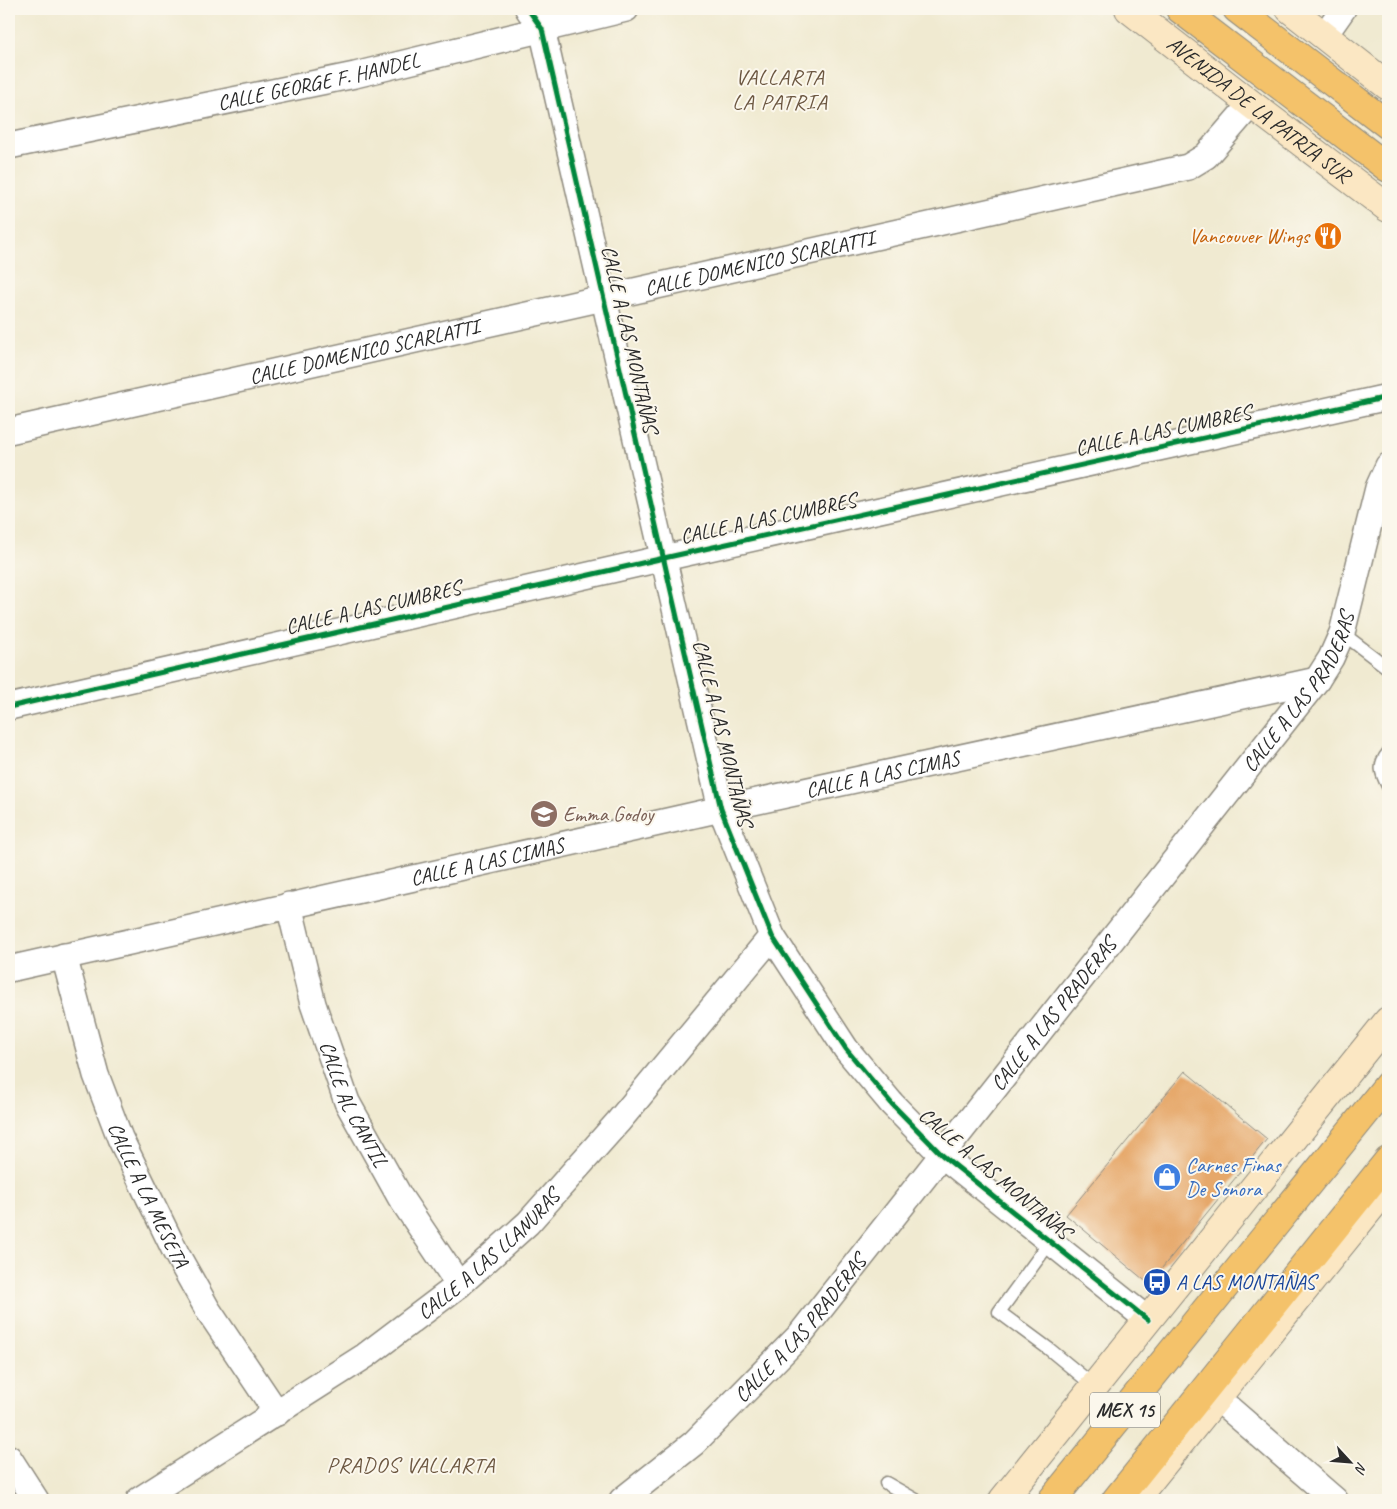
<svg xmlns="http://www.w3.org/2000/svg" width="1397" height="1509" viewBox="0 0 1397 1509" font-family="Caveat,sans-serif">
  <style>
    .building { fill: #e6a86a }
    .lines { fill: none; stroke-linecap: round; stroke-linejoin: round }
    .lane-casing { stroke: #8e8a7e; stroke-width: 15 }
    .street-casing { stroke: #8e8a7e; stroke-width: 28 }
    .secondary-casing { stroke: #8e8a7e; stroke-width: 30 }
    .primary-casing { stroke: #8e8a7e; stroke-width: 30 }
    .highway-casing { stroke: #8e8a7e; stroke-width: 30 }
    .lane { stroke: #fff; stroke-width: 12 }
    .street { stroke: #fff; stroke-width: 25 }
    .secondary { stroke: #fbe7c3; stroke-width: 28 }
    .primary { stroke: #f4c26a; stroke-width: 28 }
    .highway { stroke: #f4c26a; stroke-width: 28 }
    .cycleway-casing { stroke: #fbf7ec; stroke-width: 8 }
    .cycleway { stroke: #00873e; stroke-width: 5 }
    .labels { text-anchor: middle; stroke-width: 4; stroke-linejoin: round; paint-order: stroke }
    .shield { fill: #fbf7ec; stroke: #696865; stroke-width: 1 }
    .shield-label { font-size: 20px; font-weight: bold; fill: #2b2b2b }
    .street-label { font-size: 21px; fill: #2b2b2b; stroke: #fbf7ec }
    .food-label { font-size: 21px; fill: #c56008; stroke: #fbf7ec; text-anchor: end }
    .education-label { font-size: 21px; fill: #785e54; stroke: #fbf7ec; text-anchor: start }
    .shop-label { font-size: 21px; fill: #366cbe; stroke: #fbf7ec; text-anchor: start }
    .transit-label { font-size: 21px; fill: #164399; stroke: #fbf7ec; text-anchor: start }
    .neighbourhood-label { font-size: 22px; letter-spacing: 1px; fill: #6c5741; stroke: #fbf7ec }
  </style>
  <rect width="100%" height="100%" fill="#fbf7ec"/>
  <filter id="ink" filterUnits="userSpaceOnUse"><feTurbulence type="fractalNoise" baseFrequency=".02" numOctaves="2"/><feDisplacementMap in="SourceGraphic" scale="10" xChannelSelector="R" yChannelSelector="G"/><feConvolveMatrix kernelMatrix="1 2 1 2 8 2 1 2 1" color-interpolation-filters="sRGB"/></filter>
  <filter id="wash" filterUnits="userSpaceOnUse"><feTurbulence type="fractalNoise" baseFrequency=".0096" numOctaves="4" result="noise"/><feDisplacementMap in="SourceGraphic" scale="20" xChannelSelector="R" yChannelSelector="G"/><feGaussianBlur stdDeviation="1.12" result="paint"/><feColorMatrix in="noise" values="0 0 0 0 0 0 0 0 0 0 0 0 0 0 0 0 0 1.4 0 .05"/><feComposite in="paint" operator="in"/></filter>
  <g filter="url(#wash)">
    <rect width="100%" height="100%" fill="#f0ead1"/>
    <g id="blocks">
      <!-- building -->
      <path class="building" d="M 1185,1071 L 1267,1139 L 1149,1284 L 1066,1215 Z"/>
    </g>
  </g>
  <g filter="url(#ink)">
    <use href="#blocks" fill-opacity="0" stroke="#8e8a7e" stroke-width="1"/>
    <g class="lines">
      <defs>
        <g id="lane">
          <path d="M 1342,633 L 1388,668"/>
          <path d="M 1388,753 C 1378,765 1381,773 1388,786"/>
          <path d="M 1050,1242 L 999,1312 L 1049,1349 L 1094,1386"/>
          <path d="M 886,1483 L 916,1500"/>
        </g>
        <g id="street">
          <path d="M 528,9 L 542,29 L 721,809 L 772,936 L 846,1049 L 892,1104 L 942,1155 L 1148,1320"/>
          <path d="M 1324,36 L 1343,9"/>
          <path id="s1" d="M 9,146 L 355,75 L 626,9"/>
          <path id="s2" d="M 9,431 L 1188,167 L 1206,156 L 1251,104"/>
          <path d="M 9,707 L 664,558 L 1388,397"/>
          <path id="s3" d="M 289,905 L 313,1004 L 347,1102 L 400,1197 L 459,1285"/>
          <path id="s4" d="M 64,956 L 96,1075 L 120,1138 L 176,1253 L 208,1310 L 277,1413"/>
          <path id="s5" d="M 9,969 L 721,809 L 1317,680"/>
          <path d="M 1217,1398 L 1335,1500"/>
          <path d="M 9,1458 L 36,1500"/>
          <path id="s6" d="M 139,1500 L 365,1356 L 459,1285 L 528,1223 L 618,1122 L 772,936"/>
          <path id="s7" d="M 622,1500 L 694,1443 L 799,1336 L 1317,680 L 1331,658 L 1342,633 L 1378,488 L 1388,466"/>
        </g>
        <g id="secondary">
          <path id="s8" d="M 1129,9 L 1251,104 L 1388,208"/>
          <path d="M 1290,9 L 1388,86"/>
          <path d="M 1003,1500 L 1388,1021"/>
          <path d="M 1134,1500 L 1388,1186"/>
        </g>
        <g id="primary">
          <path d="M 1180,9 L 1388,168"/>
          <path d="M 1237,9 L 1388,125"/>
        </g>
        <g id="highway">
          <path d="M 1052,1500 L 1388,1085"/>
          <path d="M 1116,1500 L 1388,1161"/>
        </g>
      </defs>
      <!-- lane casing -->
      <use href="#lane" class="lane-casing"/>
      <!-- street casing -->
      <use href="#street" class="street-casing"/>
      <!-- secondary casing -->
      <use href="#secondary" class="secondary-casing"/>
      <!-- primary casing -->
      <use href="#primary" class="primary-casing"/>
      <!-- highway casing -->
      <use href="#highway" class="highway-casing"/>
      <!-- lane -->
      <use href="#lane" class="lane"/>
      <!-- street -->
      <use href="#street" class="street"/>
      <!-- secondary -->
      <use href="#secondary" class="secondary"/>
      <!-- primary -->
      <use href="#primary" class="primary"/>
      <!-- highway -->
      <use href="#highway" class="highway"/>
      <defs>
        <g id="cycleway">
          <path d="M 528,9 L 542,29 L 721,809 L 772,936 L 846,1049 L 892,1104 L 942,1155 L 1148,1320"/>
          <path d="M 9,707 L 664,558 L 1388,397"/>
        </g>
      </defs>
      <!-- cycleway casing -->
      <use href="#cycleway" class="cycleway-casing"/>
      <!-- cycleway -->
      <use href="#cycleway" class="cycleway"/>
    </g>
  </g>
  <!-- icons -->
  <defs>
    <symbol id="restaurant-disc" viewBox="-11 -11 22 22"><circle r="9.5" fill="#e8710a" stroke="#fbf7ec"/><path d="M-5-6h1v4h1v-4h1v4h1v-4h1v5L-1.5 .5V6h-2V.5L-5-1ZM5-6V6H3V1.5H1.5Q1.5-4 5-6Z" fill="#fff"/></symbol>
    <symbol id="school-disc" viewBox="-11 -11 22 22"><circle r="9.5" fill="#8d6e63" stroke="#fbf7ec"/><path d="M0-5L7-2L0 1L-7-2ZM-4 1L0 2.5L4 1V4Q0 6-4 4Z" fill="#fff"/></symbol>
    <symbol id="shop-disc" viewBox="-11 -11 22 22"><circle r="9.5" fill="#3f7fe0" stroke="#fbf7ec"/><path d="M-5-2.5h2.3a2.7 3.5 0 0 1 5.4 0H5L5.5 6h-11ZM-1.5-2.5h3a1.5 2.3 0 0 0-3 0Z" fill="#fff"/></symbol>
    <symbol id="bus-disc" viewBox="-11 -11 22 22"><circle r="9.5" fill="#1a4fb4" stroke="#fbf7ec"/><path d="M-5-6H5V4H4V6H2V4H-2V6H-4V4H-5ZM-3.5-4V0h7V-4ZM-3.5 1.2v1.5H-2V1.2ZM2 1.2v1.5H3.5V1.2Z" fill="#fff"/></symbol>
  </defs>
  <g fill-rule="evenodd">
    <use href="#restaurant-disc" x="1312" y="220" width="32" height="32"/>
    <use href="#school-disc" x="528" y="798" width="32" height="32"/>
    <use href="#shop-disc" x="1151" y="1161" width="32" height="32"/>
    <use href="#bus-disc" x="1141" y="1266" width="32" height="32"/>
  </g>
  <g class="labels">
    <!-- shield labels -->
    <rect class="shield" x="1090" y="1392.5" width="70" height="35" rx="4"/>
    <g class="shield-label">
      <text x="1125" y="1417">MEX 15</text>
    </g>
    <!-- street labels -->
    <g class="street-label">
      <text dy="7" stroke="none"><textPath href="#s1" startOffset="316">CALLE GEORGE F. HANDEL</textPath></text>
      <text dy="7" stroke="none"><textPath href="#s8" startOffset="164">AVENIDA DE LA PATRIA SUR</textPath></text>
      <text dy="7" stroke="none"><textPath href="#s2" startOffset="769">CALLE DOMENICO SCARLATTI</textPath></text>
      <text transform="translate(630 339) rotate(77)" y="7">CALLE A LAS MONTAÑAS</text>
      <text dy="7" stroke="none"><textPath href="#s2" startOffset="364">CALLE DOMENICO SCARLATTI</textPath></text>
      <text transform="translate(1163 430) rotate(-12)" y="7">CALLE A LAS CUMBRES</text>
      <text transform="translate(768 518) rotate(-12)" y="7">CALLE A LAS CUMBRES</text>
      <text transform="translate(373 607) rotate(-13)" y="7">CALLE A LAS CUMBRES</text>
      <text dy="7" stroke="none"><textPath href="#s7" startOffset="1058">CALLE A LAS PRADERAS</textPath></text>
      <text transform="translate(723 733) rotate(76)" y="7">CALLE A LAS MONTAÑAS</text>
      <text dy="7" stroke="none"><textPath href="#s5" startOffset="895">CALLE A LAS CIMAS</textPath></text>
      <text dy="7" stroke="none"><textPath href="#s5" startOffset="490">CALLE A LAS CIMAS</textPath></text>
      <text dy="7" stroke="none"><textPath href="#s7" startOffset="652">CALLE A LAS PRADERAS</textPath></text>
      <text dy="7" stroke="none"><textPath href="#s3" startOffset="210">CALLE AL CANTIL</textPath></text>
      <text transform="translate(995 1173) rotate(40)" y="7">CALLE A LAS MONTAÑAS</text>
      <text dy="7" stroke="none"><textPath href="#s4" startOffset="254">CALLE A LA MESETA</textPath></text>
      <text dy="7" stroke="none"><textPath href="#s6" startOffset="428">CALLE A LAS LLANURAS</textPath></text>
      <text dy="7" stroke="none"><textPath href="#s7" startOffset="248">CALLE A LAS PRADERAS</textPath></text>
    </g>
    <!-- food labels -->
    <g class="food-label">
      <text x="1309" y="243">Vancouver Wings</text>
    </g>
    <!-- education labels -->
    <g class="education-label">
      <text x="563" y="821">Emma Godoy</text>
    </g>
    <!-- shop labels -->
    <g class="shop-label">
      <text x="1186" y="1172">Carnes Finas<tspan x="1186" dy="24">De Sonora</tspan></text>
    </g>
    <!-- transit labels -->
    <g class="transit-label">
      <text x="1176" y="1289">A LAS MONTAÑAS</text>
    </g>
    <!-- neighbourhood labels -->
    <g class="neighbourhood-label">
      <text x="780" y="84">VALLARTA<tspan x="780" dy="25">LA PATRIA</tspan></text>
      <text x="411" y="1472">PRADOS VALLARTA</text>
    </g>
  </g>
  <!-- margin -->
  <rect width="1397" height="1509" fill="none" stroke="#fbf7ec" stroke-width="30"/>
  <!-- north arrow -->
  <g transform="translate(1350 1462) rotate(116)" stroke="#fbf7ec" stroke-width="4" paint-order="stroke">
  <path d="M0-4L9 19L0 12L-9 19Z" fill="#2b2b2b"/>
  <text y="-8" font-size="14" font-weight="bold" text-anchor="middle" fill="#2b2b2b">N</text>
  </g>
</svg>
